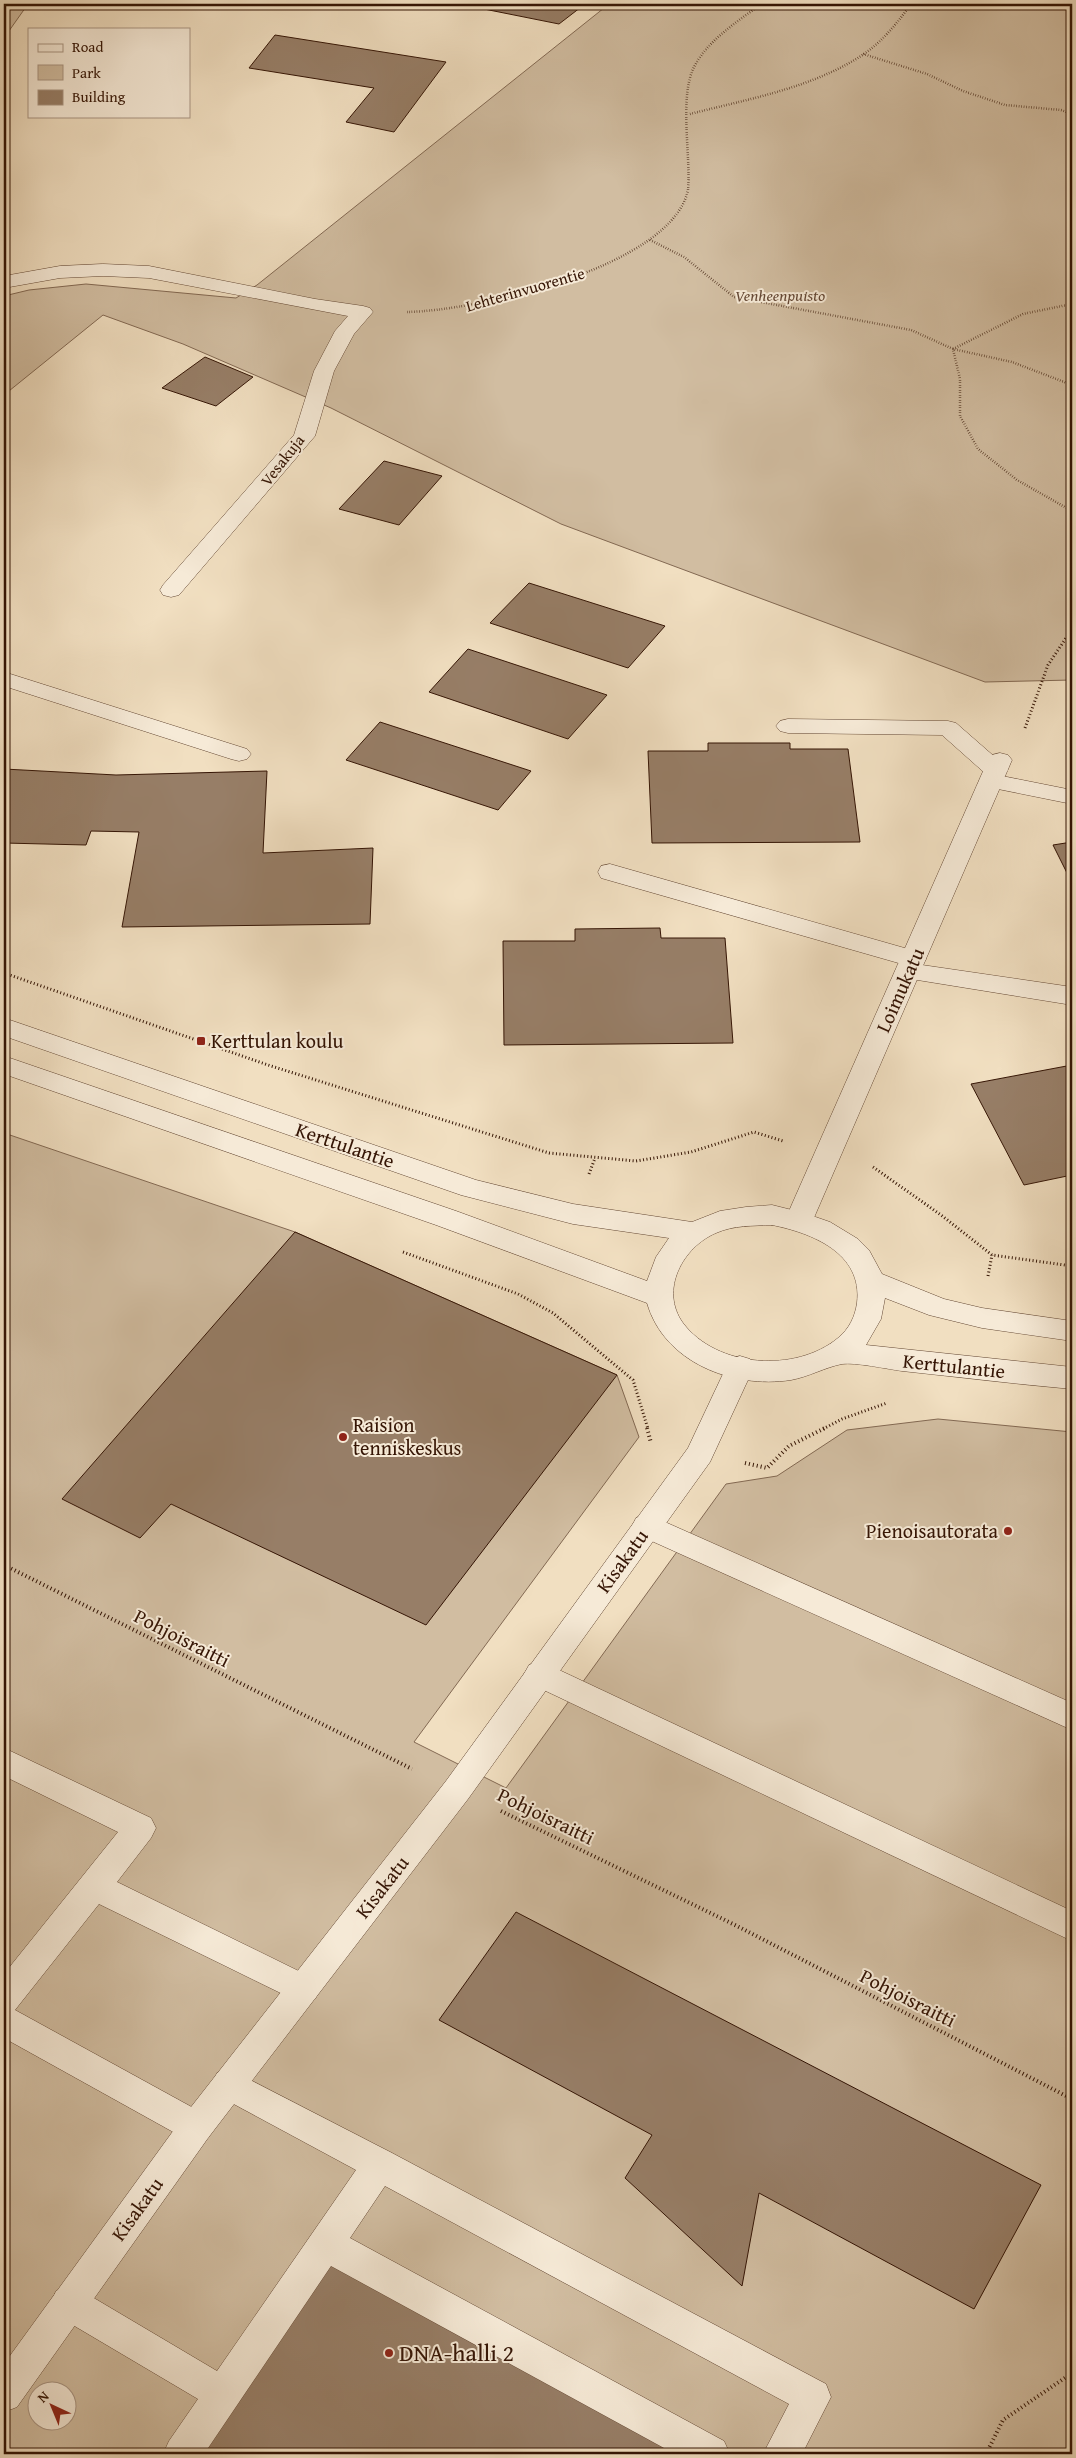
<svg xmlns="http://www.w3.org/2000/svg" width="1076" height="2458" viewBox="0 0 1076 2458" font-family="'Gentium Book Plus',serif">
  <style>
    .green { fill: #d1bda1; stroke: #836953; fill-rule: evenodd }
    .building { fill: #977e67; stroke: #351505 }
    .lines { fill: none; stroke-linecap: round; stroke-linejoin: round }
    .service-casing { stroke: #644834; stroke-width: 1 }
    .minor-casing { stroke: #644834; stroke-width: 1 }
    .tertiary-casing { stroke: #644834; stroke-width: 1 }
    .path-far2 { stroke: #351505; stroke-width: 2.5; stroke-dasharray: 0.5 2; stroke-linecap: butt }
    .path-far1 { stroke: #351505; stroke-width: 3; stroke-dasharray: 1 2.5; stroke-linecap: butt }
    .path { stroke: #351505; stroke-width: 4; stroke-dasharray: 1 3; stroke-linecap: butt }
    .service { fill: #f6ead7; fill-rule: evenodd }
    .minor { fill: #f6ead7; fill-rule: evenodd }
    .tertiary { fill: #f6ead7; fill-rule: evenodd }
    .poi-dot { fill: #8f2418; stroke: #f6ead7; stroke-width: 2 }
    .labels { text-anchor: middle; stroke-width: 4; stroke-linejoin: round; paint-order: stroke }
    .far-street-label { font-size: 16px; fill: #351505; stroke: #f6ead7 }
    .far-park-label { font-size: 16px; font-style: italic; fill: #644734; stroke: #f6ead7 }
    .street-label { font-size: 20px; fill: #351505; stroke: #f6ead7 }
    .poi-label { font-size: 20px; fill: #351505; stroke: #f6ead7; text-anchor: start }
    .near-poi-label { font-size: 24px; fill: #351505; stroke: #f6ead7; text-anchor: start }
  </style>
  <rect width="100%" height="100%" fill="#f1dfc1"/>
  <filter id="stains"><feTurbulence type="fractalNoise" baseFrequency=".004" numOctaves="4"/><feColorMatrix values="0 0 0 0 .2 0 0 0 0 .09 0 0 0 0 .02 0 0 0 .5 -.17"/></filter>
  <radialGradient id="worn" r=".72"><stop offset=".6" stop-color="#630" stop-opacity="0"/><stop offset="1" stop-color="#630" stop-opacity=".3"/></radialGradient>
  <!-- green -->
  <g class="green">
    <path d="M 4,4 L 28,4 L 4,38 Z"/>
    <path d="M 609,4 L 1072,4 L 1072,680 L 985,682 L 561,524 L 331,408 L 183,344 L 103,315 L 4,395 L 4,296 L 29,290 L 86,284 L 236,298 L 257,285 Z"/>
    <path d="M 4,1133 L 295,1232 L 617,1375 L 639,1437 L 414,1742 L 506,1788 L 726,1484 L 777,1476 L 847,1430 L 938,1419 L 1072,1432 L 1072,2454 L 4,2454 ZM 38,2390 L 68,2390 L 68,2420 L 38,2420 Z"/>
  </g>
  <!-- building -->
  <g class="building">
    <path d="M 477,4 L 585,4 L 559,24 L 474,7 Z"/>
    <path d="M 275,35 L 446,62 L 394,132 L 346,122 L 374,88 L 249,68 Z"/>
    <path d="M 205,357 L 253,377 L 216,406 L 162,388 Z"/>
    <path d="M 384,461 L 442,476 L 399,525 L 339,509 Z"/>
    <path d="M 529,583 L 665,626 L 628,668 L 490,623 Z"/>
    <path d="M 468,649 L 607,695 L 568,739 L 429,692 Z"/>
    <path d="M 380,722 L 531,771 L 498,810 L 346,760 Z"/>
    <path d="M 708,743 L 790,743 L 790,749 L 848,749 L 860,842 L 652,843 L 648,751 L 708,751 Z"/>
    <path d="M 4,769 L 116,775 L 267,771 L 263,853 L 373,848 L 370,924 L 122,927 L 139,832 L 91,831 L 86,845 L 4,843 Z"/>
    <path d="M 1072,842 L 1072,883 L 1053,845 Z"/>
    <path d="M 660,928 L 661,938 L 725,938 L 733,1043 L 504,1045 L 503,941 L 575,941 L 575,929 Z"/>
    <path d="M 1072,1065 L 1072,1175 L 1024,1185 L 971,1084 Z"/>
    <path d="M 295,1232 L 617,1375 L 426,1625 L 171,1504 L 140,1538 L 62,1499 Z"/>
    <path d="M 516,1912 L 1041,2185 L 974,2309 L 759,2193 L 742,2286 L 625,2178 L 652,2135 L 439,2020 Z"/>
    <path d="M 332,2252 L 695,2454 L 197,2454 Z"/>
  </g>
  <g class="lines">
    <defs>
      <g id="service">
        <path d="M 103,264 L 149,266 L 315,299 L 363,306 L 370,308 L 373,312 L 354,334 L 334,371 L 315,436 L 179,595 L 171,597 L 163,595 L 160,590 L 163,585 L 294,435 L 314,371 L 335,331 L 348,316 L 149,278 L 103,276 L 60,278 L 4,288 L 4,276 L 60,266 Z"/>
        <path d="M 4,672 L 247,749 L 251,754 L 247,759 L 239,761 L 231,759 L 4,686 Z"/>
        <path d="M 788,719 L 948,721 L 956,723 L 1004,765 L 1008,770 L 1002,776 L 1072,790 L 1072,804 L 983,786 L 979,781 L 983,776 L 987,775 L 942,735 L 788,733 L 780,731 L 776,726 L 780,721 Z"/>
        <path d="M 610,864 L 922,953 L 926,959 L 922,965 L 1072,987 L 1072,1005 L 899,977 L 895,971 L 902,964 L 601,878 L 598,872 L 601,866 Z"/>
        <path d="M 647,1514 L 1072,1703 L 1072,1730 L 636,1534 L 632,1526 L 636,1518 Z"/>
        <path d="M 540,1661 L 1072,1911 L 1072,1941 L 529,1683 L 524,1674 L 529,1665 Z"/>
        <path d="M 4,1748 L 151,1818 L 156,1828 L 151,1838 L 117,1882 L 315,1979 L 320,1989 L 315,1999 L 303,2004 L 99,1904 L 15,2010 L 208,2116 L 213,2127 L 208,2138 L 196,2143 L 184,2138 L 4,2038 L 4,1974 L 118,1832 L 4,1776 Z"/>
        <path d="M 229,2069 L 392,2153 L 826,2384 L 831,2397 L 802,2454 L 763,2454 L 789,2404 L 385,2186 L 350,2238 L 724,2441 L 730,2454 L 675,2454 L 331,2266 L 204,2454 L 163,2454 L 169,2441 L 198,2399 L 56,2315 L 51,2303 L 56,2291 L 69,2286 L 82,2291 L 217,2371 L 356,2170 L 217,2095 L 212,2084 L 217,2073 Z"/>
      </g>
      <g id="minor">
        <path d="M 1000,753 L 1008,755 L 1012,760 L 813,1220 L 809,1227 L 799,1230 L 789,1227 L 785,1220 L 988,760 L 992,755 Z"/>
        <path d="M 740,1356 L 750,1359 L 754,1367 L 710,1462 L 468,1799 L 208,2138 L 17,2407 L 4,2412 L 4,2364 L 184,2116 L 446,1781 L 688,1448 L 730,1359 Z"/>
      </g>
      <path id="tertiary" d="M 4,1018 L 476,1180 L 573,1204 L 692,1222 L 720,1211 L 746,1207 L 772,1205 L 804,1213 L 830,1222 L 858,1239 L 869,1250 L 882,1274 L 944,1299 L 982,1308 L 1072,1321 L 1072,1341 L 982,1328 L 929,1315 L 885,1298 L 881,1319 L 866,1345 L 1072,1367 L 1072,1389 C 1015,1384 959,1377 902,1371 C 887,1369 855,1362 842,1364 C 826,1367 808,1377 791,1380 C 732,1389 664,1362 647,1303 L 436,1225 L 4,1074 L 4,1056 L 456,1211 L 647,1281 L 656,1257 L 669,1238 L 573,1224 L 461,1195 L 4,1036 ZM 772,1225 C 812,1233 863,1253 857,1303 C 855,1317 849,1329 838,1338 C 796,1373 717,1368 683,1323 C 659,1290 683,1247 716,1233 C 734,1225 753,1226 772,1225 Z"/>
    </defs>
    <!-- service casing -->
    <use href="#service" class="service-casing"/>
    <!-- minor casing -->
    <use href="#minor" class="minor-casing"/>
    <!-- tertiary casing -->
    <use href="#tertiary" class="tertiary-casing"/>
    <!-- path-far2 -->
    <g class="path-far2">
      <path d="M 863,54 L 927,74 L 963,91 L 1005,105 L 1061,110 L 1072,114"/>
      <path d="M 690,114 C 748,99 813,88 864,54 C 883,41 898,22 911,4"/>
      <path d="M 650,240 L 684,257 L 734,297 L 911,330 L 953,349 L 1012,362 L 1072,385"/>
      <path d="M 1072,304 L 1023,314 L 953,349 L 960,379 L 960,416 L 978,449 L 1017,480 L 1072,511"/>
      <path d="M 407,312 C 475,311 672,267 688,190 C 691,156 679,97 694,67 C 708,40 737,22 761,4"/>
    </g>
    <!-- path-far1 -->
    <g class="path-far1">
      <path d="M 1025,728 L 1048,665 L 1072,629"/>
      <path d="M 4,973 L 268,1065 L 549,1153 L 636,1161 L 691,1152 L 754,1132 L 783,1141"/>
      <path d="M 873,1167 L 941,1215 L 992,1255 L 1072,1266"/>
      <path d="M 589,1174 L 595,1158"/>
      <path d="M 403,1252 L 518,1294 L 553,1313 L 633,1380 L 648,1429"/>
      <path d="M 988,1276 L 992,1255"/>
      <path d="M 823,1429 L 842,1419 L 887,1403"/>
    </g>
    <!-- path -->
    <g class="path">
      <path d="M 647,1428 L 651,1443"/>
      <path d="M 745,1463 L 767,1468 L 789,1446 L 825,1428"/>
      <path d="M 4,1565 L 412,1769"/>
      <path d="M 501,1811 L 737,1926 L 1072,2099"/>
      <path d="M 986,2454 L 1003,2420 L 1072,2373"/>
    </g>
    <!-- service -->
    <use href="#service" class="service"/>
    <!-- minor -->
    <use href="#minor" class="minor"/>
    <!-- tertiary -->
    <use href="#tertiary" class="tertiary"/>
  </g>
  <!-- markers -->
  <g class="poi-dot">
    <rect x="196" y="1036" width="10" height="10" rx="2.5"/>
    <circle cx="343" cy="1437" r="5"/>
    <circle cx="1008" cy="1531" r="5"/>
    <circle cx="389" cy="2353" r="5"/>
  </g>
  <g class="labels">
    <!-- far-street labels -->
    <g class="far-street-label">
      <text transform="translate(525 289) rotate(-16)" y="6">Lehterinvuorentie</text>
      <text transform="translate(282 460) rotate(-52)" y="6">Vesakuja</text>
    </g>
    <!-- far-park labels -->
    <g class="far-park-label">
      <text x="780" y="301">Venheenpuisto</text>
    </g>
    <!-- street labels -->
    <g class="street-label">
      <text transform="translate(900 990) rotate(-66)" y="7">Loimukatu</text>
      <text transform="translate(345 1145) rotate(19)" y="7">Kerttulantie</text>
      <text transform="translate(954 1366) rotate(6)" y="7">Kerttulantie</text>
      <text transform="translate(622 1561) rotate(-54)" y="7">Kisakatu</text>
      <text transform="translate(182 1638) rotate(27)" y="7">Pohjoisraitti</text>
      <text transform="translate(546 1816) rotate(26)" y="7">Pohjoisraitti</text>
      <text transform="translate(382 1887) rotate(-52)" y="7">Kisakatu</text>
      <text transform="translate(908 1998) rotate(27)" y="7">Pohjoisraitti</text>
      <text transform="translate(137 2209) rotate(-54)" y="7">Kisakatu</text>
    </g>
    <!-- poi labels -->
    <g class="poi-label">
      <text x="211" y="1048">Kerttulan koulu</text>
      <text x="353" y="1432">Raision<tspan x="353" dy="23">tenniskeskus</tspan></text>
      <text x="998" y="1538" text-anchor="end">Pienoisautorata</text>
    </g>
    <!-- near-poi labels -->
    <g class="near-poi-label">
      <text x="399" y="2361">DNA-halli 2</text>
    </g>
  </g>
  <!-- margin -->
  <rect width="1076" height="2458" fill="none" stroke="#f1dfc1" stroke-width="20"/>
  <rect x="5" y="5" width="1066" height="2448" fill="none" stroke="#351505" stroke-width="2.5"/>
  <rect x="10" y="10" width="1056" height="2438" fill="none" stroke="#351505"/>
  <!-- legend -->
  <rect x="28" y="28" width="162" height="90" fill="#f6ead7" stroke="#a99583"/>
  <rect x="38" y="44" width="25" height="8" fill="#f6ead7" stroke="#a99583"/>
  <text x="72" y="52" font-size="15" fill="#351505">Road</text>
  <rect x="38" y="65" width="25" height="15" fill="#d1bda1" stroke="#a99583"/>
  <text x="72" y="78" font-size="15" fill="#351505">Park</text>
  <rect x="38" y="90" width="25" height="15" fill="#977e67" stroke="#a99583"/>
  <text x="72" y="102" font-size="15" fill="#351505">Building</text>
  <!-- north arrow -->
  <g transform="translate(52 2406) rotate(316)"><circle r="24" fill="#f6ead7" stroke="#a99583"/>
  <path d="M0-4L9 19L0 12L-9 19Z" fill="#8f2418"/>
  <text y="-8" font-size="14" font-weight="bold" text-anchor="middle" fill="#351505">N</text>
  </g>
  <rect width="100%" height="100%" filter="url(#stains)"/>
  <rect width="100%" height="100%" fill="url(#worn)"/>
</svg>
